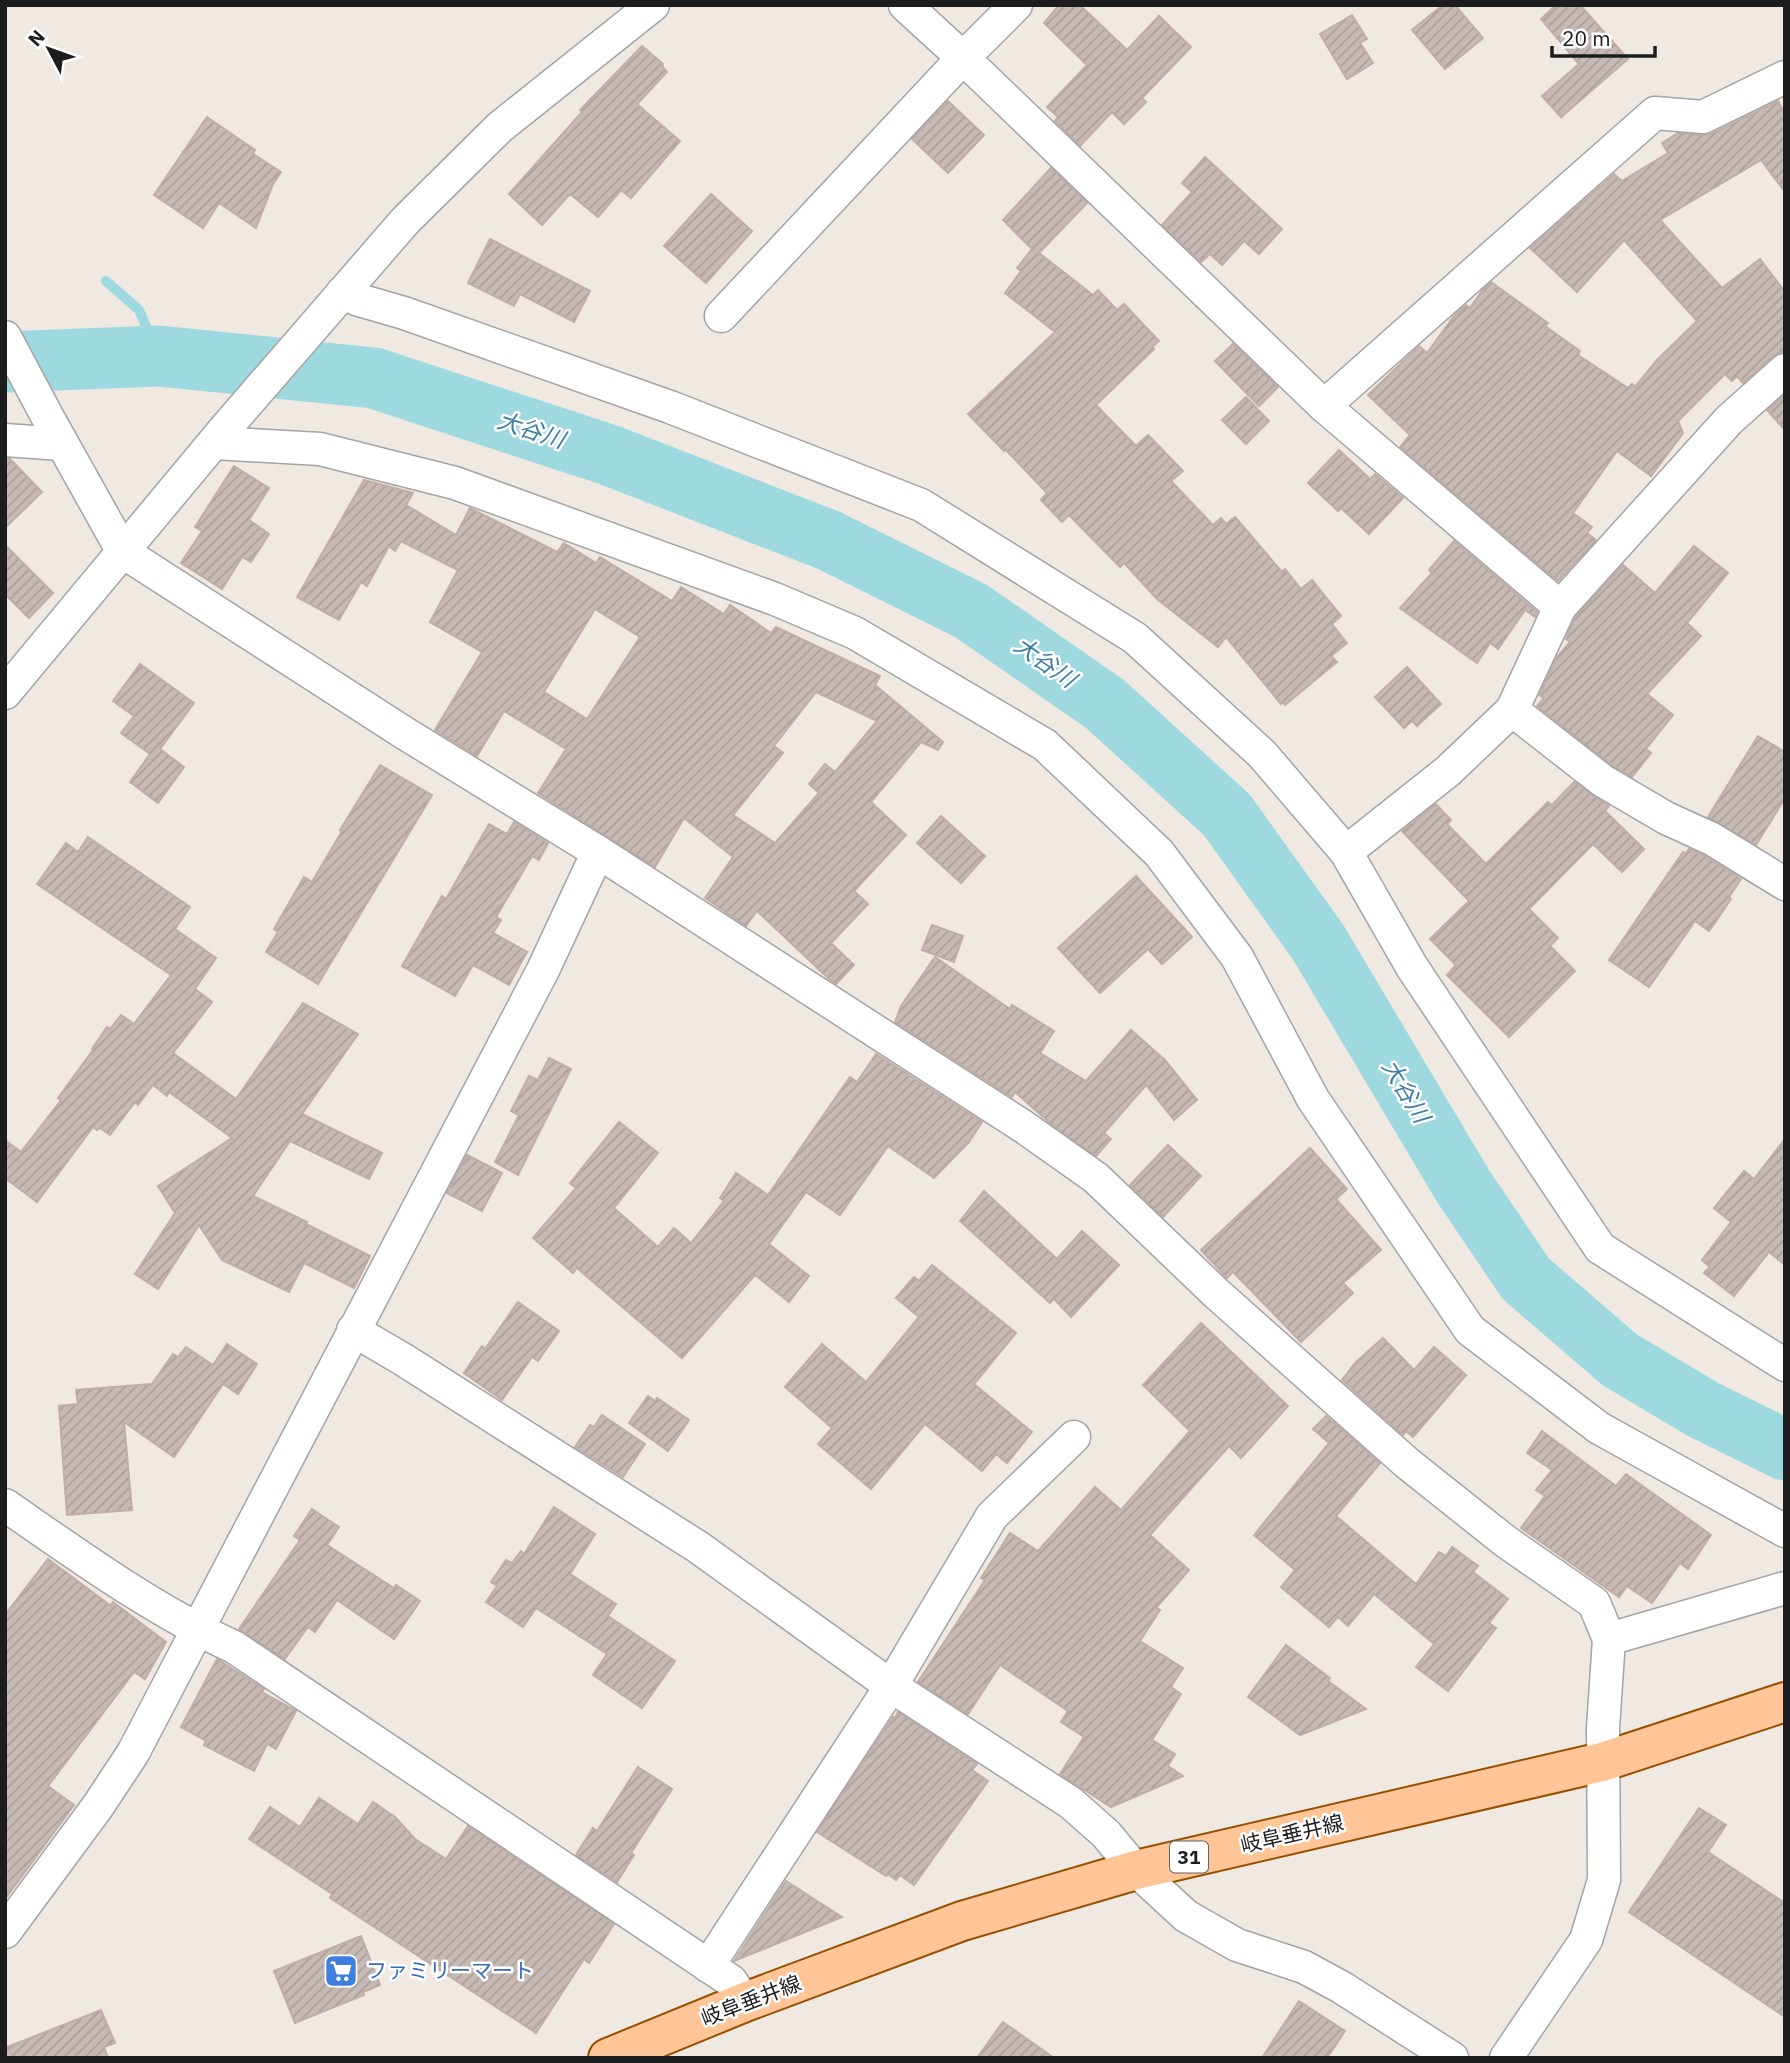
<svg xmlns="http://www.w3.org/2000/svg" width="1790" height="2063" viewBox="0 0 1790 2063" font-family="'IBM Plex Sans','Noto Sans JP',sans-serif">
  <style>
    .lines { fill: none; stroke-linecap: round; stroke-linejoin: round }
    .stream { stroke: #9fd9e0; stroke-width: 10 }
    .river { stroke: #9fd9e0; stroke-width: 61 }
    .building { fill: url(#building-hatch); stroke: #c2ada4; stroke-width: 2; fill-rule: evenodd }
    .street-casing { stroke: #a4a4a4; stroke-width: 35 }
    .primary-casing { stroke: #965100; stroke-width: 42 }
    .street { stroke: #fff; stroke-width: 32 }
    .primary { stroke: #ffc597; stroke-width: 38 }
    .labels { text-anchor: middle; stroke-width: 5; stroke-linejoin: round; paint-order: stroke }
    .shield { fill: #fff; stroke: #616161; stroke-width: 2 }
    .shield-label { font-size: 19px; font-weight: bold; fill: #1d1d1d }
    .street-label { font-size: 21px; fill: #1d1d1d; stroke: #fff }
    .shop-label { font-size: 21px; fill: #366cbe; stroke: #fff; text-anchor: start }
    .water-label { font-size: 23px; font-style: italic; fill: #3f7da2; stroke: #fff }
  </style>
  <defs>
    <pattern id="building-hatch" width="6" height="6" patternUnits="userSpaceOnUse" patternTransform="scale(1.75)"><rect width="6" height="6" fill="#c7bab5"/><path d="M-1 1l2-2M0 6l6-6M5 7l2-2" fill="none" stroke="#aa9f9b"/></pattern>
  </defs>
  <rect width="100%" height="100%" fill="#efe9e2"/>
  <g class="lines">
    <!-- stream -->
    <path class="stream" d="M 106,281 L 139,310 L 159,356"/>
    <!-- river -->
    <path class="river" d="M 5,362 L 159,356 L 374,378 L 609,455 L 828,540 L 971,611 L 1105,704 L 1227,815 L 1318,942 L 1463,1186 L 1526,1279 L 1620,1360 L 1704,1410 L 1785,1450"/>
  </g>
  <!-- building -->
  <g class="building">
    <path d="M 1059,5 L 1080,5 L 1127,50 L 1159,16 L 1191,47 L 1142,98 L 1146,102 L 1124,124 L 1112,112 L 1080,146 L 1055,121 L 1058,117 L 1047,107 L 1087,65 L 1044,23 Z"/>
    <path d="M 1443,5 L 1455,5 L 1483,38 L 1445,69 L 1412,30 Z"/>
    <path d="M 1556,5 L 1580,5 L 1628,59 L 1561,117 L 1542,96 L 1579,64 L 1541,19 Z"/>
    <path d="M 1352,15 L 1367,39 L 1360,43 L 1373,63 L 1347,79 L 1320,34 Z"/>
    <path d="M 642,46 L 663,64 L 662,66 L 667,72 L 637,104 L 680,141 L 631,198 L 621,190 L 598,217 L 570,194 L 542,225 L 509,194 L 582,112 L 580,110 Z"/>
    <path d="M 948,101 L 984,135 L 948,173 L 912,139 Z"/>
    <path d="M 1778,101 L 1785,115 L 1785,192 L 1761,160 L 1660,220 L 1722,288 L 1760,259 L 1785,292 L 1785,352 L 1773,356 L 1743,383 L 1737,376 L 1732,381 L 1725,374 L 1678,421 L 1683,433 L 1651,476 L 1617,451 L 1573,513 L 1592,527 L 1587,533 L 1596,540 L 1558,581 L 1400,447 L 1410,435 L 1368,395 L 1419,346 L 1427,353 L 1454,316 L 1466,305 L 1470,308 L 1482,291 L 1491,282 L 1548,323 L 1545,326 L 1580,351 L 1578,355 L 1628,388 L 1632,384 L 1635,387 L 1657,360 L 1697,321 L 1624,240 L 1577,292 L 1530,248 L 1614,174 L 1622,181 L 1668,153 L 1662,143 L 1678,133 L 1701,135 L 1711,134 Z"/>
    <path d="M 207,117 L 255,150 L 253,154 L 281,172 L 273,184 L 256,228 L 219,203 L 203,228 L 154,195 Z"/>
    <path d="M 1205,157 L 1282,229 L 1259,254 L 1244,241 L 1222,265 L 1210,254 L 1201,262 L 1162,225 L 1192,192 L 1182,183 Z"/>
    <path d="M 1051,168 L 1087,203 L 1039,253 L 1093,295 L 1098,290 L 1117,310 L 1124,304 L 1159,341 L 1152,347 L 1154,349 L 1096,405 L 1136,446 L 1148,435 L 1183,471 L 1171,481 L 1213,525 L 1221,518 L 1226,524 L 1235,517 L 1282,572 L 1285,569 L 1301,589 L 1312,580 L 1341,616 L 1332,624 L 1347,643 L 1331,656 L 1337,662 L 1285,705 L 1283,702 L 1281,704 L 1226,637 L 1218,647 L 1157,599 L 1124,563 L 1120,567 L 1069,515 L 1062,522 L 1041,500 L 1047,493 L 1005,449 L 1004,451 L 968,414 L 1055,332 L 1005,293 L 1021,271 L 1017,268 L 1032,249 L 1003,220 Z"/>
    <path d="M 711,194 L 752,231 L 706,283 L 664,246 Z"/>
    <path d="M 490,239 L 590,291 L 574,322 L 520,294 L 514,306 L 468,283 Z"/>
    <path d="M 1233,344 L 1278,387 L 1259,406 L 1215,361 Z"/>
    <path d="M 1785,395 L 1785,430 L 1767,410 Z"/>
    <path d="M 1246,397 L 1269,421 L 1246,444 L 1222,420 Z"/>
    <path d="M 1339,450 L 1370,479 L 1375,474 L 1403,498 L 1369,534 L 1341,508 L 1338,511 L 1308,483 Z"/>
    <path d="M 5,458 L 10,459 L 42,492 L 5,528 Z"/>
    <path d="M 234,466 L 269,488 L 249,520 L 269,534 L 251,562 L 242,557 L 222,589 L 181,563 L 202,531 L 195,527 Z"/>
    <path d="M 364,480 L 413,493 L 406,505 L 456,535 L 470,508 L 557,552 L 564,543 L 596,563 L 600,557 L 672,601 L 681,587 L 724,614 L 730,605 L 771,633 L 776,627 L 880,676 L 875,685 L 943,742 L 938,750 L 921,742 L 871,802 L 906,835 L 854,891 L 868,904 L 831,943 L 854,965 L 836,984 L 828,978 L 757,911 L 746,926 L 705,898 L 733,857 L 684,818 L 655,867 L 538,793 L 566,749 L 504,711 L 477,756 L 435,730 L 482,652 L 430,622 L 458,570 L 401,541 L 395,551 L 389,546 L 367,586 L 361,582 L 339,620 L 297,597 ZM 595,609 L 640,637 L 587,719 L 544,692 ZM 816,692 L 877,721 L 835,772 L 825,764 L 809,784 L 819,793 L 775,843 L 733,815 L 783,753 L 774,746 Z"/>
    <path d="M 1454,541 L 1537,612 L 1535,617 L 1525,610 L 1498,649 L 1490,643 L 1477,663 L 1400,608 L 1432,573 L 1429,570 Z"/>
    <path d="M 5,545 L 53,593 L 29,618 L 5,594 Z"/>
    <path d="M 1694,546 L 1728,573 L 1687,623 L 1701,636 L 1647,694 L 1673,715 L 1646,749 L 1651,753 L 1632,777 L 1613,766 L 1537,706 L 1544,698 L 1539,695 L 1557,657 L 1570,642 L 1566,639 L 1575,617 L 1623,565 L 1655,593 Z"/>
    <path d="M 140,664 L 194,703 L 160,749 L 184,767 L 158,803 L 130,782 L 150,754 L 121,733 L 134,716 L 113,701 Z"/>
    <path d="M 1407,667 L 1441,704 L 1417,726 L 1412,721 L 1404,728 L 1375,697 Z"/>
    <path d="M 1758,736 L 1785,752 L 1785,798 L 1756,845 L 1708,817 Z"/>
    <path d="M 380,765 L 432,795 L 318,984 L 266,952 L 278,932 L 274,929 L 304,877 L 312,882 L 342,831 L 340,830 Z"/>
    <path d="M 1574,782 L 1609,806 L 1605,811 L 1644,849 L 1622,872 L 1593,844 L 1529,909 L 1558,938 L 1550,946 L 1575,971 L 1509,1037 L 1447,975 L 1456,965 L 1430,939 L 1469,901 L 1402,831 L 1436,804 L 1451,820 L 1447,824 L 1486,864 L 1548,802 L 1552,805 Z"/>
    <path d="M 941,816 L 985,856 L 961,883 L 917,843 Z"/>
    <path d="M 514,822 L 548,843 L 539,860 L 532,856 L 496,917 L 501,920 L 493,933 L 527,952 L 509,985 L 473,965 L 455,996 L 402,966 L 442,896 L 446,899 L 489,824 L 507,834 Z"/>
    <path d="M 88,837 L 190,907 L 175,929 L 216,958 L 195,989 L 212,1002 L 173,1053 L 236,1099 L 303,1003 L 358,1034 L 302,1114 L 382,1153 L 369,1179 L 290,1141 L 253,1196 L 307,1222 L 306,1224 L 370,1256 L 354,1288 L 304,1263 L 289,1292 L 222,1260 L 199,1225 L 158,1289 L 135,1274 L 175,1213 L 158,1186 L 232,1138 L 169,1092 L 167,1096 L 153,1085 L 138,1105 L 135,1102 L 110,1135 L 100,1128 L 97,1130 L 93,1127 L 37,1202 L 5,1178 L 5,1140 L 21,1152 L 61,1100 L 58,1098 L 93,1050 L 92,1049 L 107,1027 L 110,1029 L 121,1015 L 134,1024 L 171,975 L 37,884 L 66,843 L 78,852 Z"/>
    <path d="M 1689,849 L 1703,855 L 1741,879 L 1729,897 L 1731,899 L 1709,931 L 1695,921 L 1649,987 L 1609,960 L 1683,852 L 1685,854 Z"/>
    <path d="M 1136,876 L 1192,937 L 1162,964 L 1148,949 L 1100,993 L 1058,948 Z"/>
    <path d="M 932,925 L 963,936 L 954,962 L 922,950 Z"/>
    <path d="M 935,957 L 1010,1009 L 1012,1005 L 1054,1031 L 1040,1053 L 1086,1081 L 1131,1030 L 1165,1060 L 1197,1100 L 1174,1120 L 1146,1085 L 1104,1133 L 1111,1139 L 1096,1156 L 1051,1124 L 1015,1092 L 1012,1097 L 895,1022 L 901,1006 Z"/>
    <path d="M 876,1054 L 982,1122 L 969,1142 L 934,1178 L 888,1146 L 840,1215 L 806,1192 L 769,1244 L 809,1276 L 789,1302 L 755,1275 L 682,1358 L 577,1268 L 573,1273 L 533,1238 L 576,1188 L 570,1183 L 619,1122 L 658,1153 L 614,1208 L 658,1247 L 674,1228 L 691,1243 L 724,1201 L 720,1198 L 736,1173 L 768,1195 L 850,1077 L 857,1082 Z"/>
    <path d="M 549,1058 L 571,1069 L 518,1175 L 495,1162 L 519,1115 L 511,1111 L 529,1076 L 538,1080 Z"/>
    <path d="M 1785,1139 L 1785,1265 L 1769,1252 L 1734,1296 L 1704,1273 L 1710,1267 L 1702,1260 L 1731,1222 L 1714,1208 L 1744,1171 L 1754,1179 Z"/>
    <path d="M 1168,1145 L 1201,1176 L 1163,1217 L 1130,1185 Z"/>
    <path d="M 1310,1148 L 1347,1189 L 1336,1199 L 1381,1250 L 1343,1283 L 1353,1293 L 1301,1342 L 1233,1272 L 1227,1278 L 1201,1250 Z"/>
    <path d="M 467,1155 L 502,1173 L 482,1211 L 447,1193 Z"/>
    <path d="M 984,1191 L 1057,1259 L 1082,1231 L 1119,1265 L 1071,1317 L 1054,1299 L 1050,1303 L 960,1221 Z"/>
    <path d="M 932,1265 L 1016,1333 L 974,1384 L 1032,1432 L 1007,1463 L 996,1454 L 982,1471 L 925,1424 L 871,1489 L 818,1444 L 832,1428 L 785,1387 L 822,1344 L 866,1382 L 919,1317 L 896,1298 L 914,1277 L 919,1281 Z"/>
    <path d="M 518,1302 L 559,1331 L 538,1361 L 532,1357 L 502,1400 L 464,1373 L 482,1346 L 485,1349 Z"/>
    <path d="M 1201,1323 L 1288,1406 L 1241,1458 L 1229,1446 L 1150,1535 L 1189,1570 L 1156,1608 L 1160,1610 L 1140,1641 L 1183,1668 L 1171,1687 L 1181,1694 L 1152,1740 L 1175,1754 L 1168,1766 L 1183,1776 L 1111,1807 L 1060,1774 L 1084,1737 L 1061,1722 L 1068,1711 L 1000,1665 L 968,1714 L 918,1682 L 985,1580 L 981,1578 L 1010,1533 L 1038,1551 L 1095,1487 L 1121,1510 L 1190,1431 L 1143,1385 Z"/>
    <path d="M 1383,1338 L 1414,1370 L 1434,1347 L 1466,1375 L 1413,1437 L 1406,1431 L 1403,1435 L 1342,1380 L 1355,1363 Z"/>
    <path d="M 227,1344 L 257,1364 L 238,1394 L 223,1384 L 174,1457 L 124,1422 L 132,1510 L 67,1515 L 59,1406 L 78,1404 L 76,1390 L 152,1384 L 173,1354 L 178,1357 L 186,1347 L 213,1365 Z"/>
    <path d="M 648,1396 L 655,1401 L 657,1398 L 689,1420 L 668,1451 L 629,1423 Z"/>
    <path d="M 602,1415 L 645,1444 L 623,1477 L 575,1447 L 590,1425 L 594,1427 Z"/>
    <path d="M 1326,1416 L 1380,1463 L 1336,1516 L 1416,1584 L 1439,1552 L 1446,1556 L 1452,1547 L 1478,1566 L 1473,1572 L 1508,1599 L 1489,1623 L 1496,1628 L 1448,1691 L 1416,1667 L 1434,1644 L 1374,1594 L 1348,1626 L 1338,1617 L 1329,1627 L 1281,1587 L 1295,1570 L 1254,1535 L 1329,1443 L 1313,1429 Z"/>
    <path d="M 1542,1431 L 1616,1486 L 1626,1474 L 1711,1535 L 1688,1569 L 1680,1563 L 1652,1603 L 1627,1586 L 1619,1597 L 1521,1528 L 1545,1496 L 1536,1490 L 1552,1470 L 1527,1453 Z"/>
    <path d="M 554,1507 L 595,1534 L 570,1574 L 616,1604 L 608,1616 L 675,1661 L 642,1708 L 593,1675 L 607,1654 L 536,1608 L 523,1627 L 486,1602 L 497,1586 L 491,1582 L 506,1560 L 512,1563 L 521,1551 L 524,1554 Z"/>
    <path d="M 312,1509 L 339,1527 L 327,1545 L 394,1588 L 396,1585 L 420,1601 L 394,1639 L 337,1600 L 315,1632 L 308,1627 L 285,1659 L 239,1629 L 300,1540 L 294,1536 Z"/>
    <path d="M 48,1559 L 111,1606 L 113,1602 L 166,1642 L 145,1679 L 134,1672 L 48,1786 L 74,1805 L 5,1899 L 5,1615 Z"/>
    <path d="M 1286,1645 L 1330,1678 L 1328,1681 L 1366,1709 L 1300,1735 L 1248,1697 Z"/>
    <path d="M 217,1659 L 264,1689 L 262,1692 L 296,1711 L 276,1749 L 267,1744 L 254,1771 L 204,1745 L 206,1741 L 181,1727 Z"/>
    <path d="M 898,1712 L 977,1764 L 972,1770 L 988,1781 L 914,1885 L 900,1875 L 896,1880 L 888,1874 L 886,1876 L 817,1832 L 893,1717 L 895,1718 Z"/>
    <path d="M 638,1767 L 672,1789 L 631,1853 L 634,1855 L 617,1882 L 576,1855 L 593,1828 L 597,1831 Z"/>
    <path d="M 319,1798 L 358,1824 L 373,1802 L 395,1817 L 415,1839 L 446,1859 L 468,1826 L 614,1924 L 589,1963 L 584,1959 L 536,2033 L 330,1898 L 332,1894 L 249,1839 L 270,1807 L 300,1827 Z"/>
    <path d="M 1699,1808 L 1726,1825 L 1708,1852 L 1785,1903 L 1785,2017 L 1629,1912 Z"/>
    <path d="M 786,1881 L 842,1917 L 734,1961 Z"/>
    <path d="M 361,1936 L 380,1985 L 363,1992 L 364,1995 L 295,2023 L 274,1971 Z"/>
    <path d="M 1299,2001 L 1345,2031 L 1327,2058 L 1262,2058 Z"/>
    <path d="M 101,2010 L 115,2043 L 104,2047 L 108,2058 L 5,2058 L 5,2048 Z"/>
    <path d="M 1003,2022 L 1054,2058 L 977,2058 Z"/>
  </g>
  <g class="lines">
    <defs>
      <g id="street">
        <path d="M 905,5 L 963,58 L 1324,406 L 1560,607"/>
        <path d="M 342,293 L 359,300 L 404,313 L 670,407 L 921,505 L 1135,638 L 1262,754 L 1346,852 L 1412,967 L 1600,1248 L 1785,1365"/>
        <path d="M 721,316 L 963,58 L 1016,5"/>
        <path d="M 5,337 L 47,416 L 123,552 L 406,734 L 598,852 L 1024,1127 L 1096,1178 L 1216,1293 L 1407,1463 L 1505,1541 L 1594,1603 L 1609,1639 L 1603,1728 L 1604,1880 L 1586,1940 L 1506,2058"/>
        <path d="M 1324,406 L 1655,113 L 1703,117 L 1785,77"/>
        <path d="M 5,440 L 62,444"/>
        <path d="M 214,443 L 320,449 L 455,483 L 775,599 L 855,633 L 1045,745 L 1159,853 L 1237,957 L 1313,1099 L 1470,1330 L 1599,1428 L 1785,1531"/>
        <path d="M 5,693 L 224,430 L 405,221 L 500,127 L 653,5"/>
        <path d="M 1512,710 L 1603,781 L 1666,818 L 1712,839 L 1785,884"/>
        <path d="M 1346,852 L 1448,771 L 1512,710 L 1560,607 L 1729,420 L 1785,370"/>
        <path d="M 353,1330 L 404,1360 L 698,1547 L 891,1686 L 1071,1803 L 1106,1834 L 1136,1870 L 1186,1916 L 1237,1945 L 1304,1967 L 1341,1987 L 1452,2058"/>
        <path d="M 5,1505 C 79,1556 153,1610 234,1647 L 731,1981 L 745,2002"/>
        <path d="M 1609,1639 L 1785,1588"/>
        <path d="M 5,1932 L 98,1806 L 133,1753 L 543,970 L 598,852"/>
        <path d="M 708,1966 L 891,1686 L 992,1516 L 1074,1437"/>
      </g>
      <path id="primary" d="M 608,2058 L 745,2002 L 962,1921 L 1136,1870 L 1602,1762 L 1785,1702"/>
    </defs>
    <!-- street casing -->
    <use href="#street" class="street-casing"/>
    <!-- primary casing -->
    <use href="#primary" class="primary-casing"/>
    <!-- street -->
    <use href="#street" class="street"/>
    <!-- primary -->
    <use href="#primary" class="primary"/>
  </g>
  <!-- icons -->
  <defs>
    <symbol id="supermarket-square" viewBox="-11 -11 22 22"><rect x="-9" y="-9" width="18" height="18" rx="4" fill="#3f7fe0" stroke="#fff"/><path d="M-6-5.5h2.5l.6 2H6L4.5 2H-2.5L-4.4-4H-6ZM-1.5 3.2a1.3 1.3 0 1 0 .1 0ZM3 3.2a1.3 1.3 0 1 0 .1 0Z" fill="#fff"/></symbol>
  </defs>
  <g fill-rule="evenodd">
    <use href="#supermarket-square" x="322" y="1952" width="38" height="38"/>
  </g>
  <g class="labels">
    <!-- shield labels -->
    <rect class="shield" x="1170" y="1841.5" width="38" height="31" rx="5"/>
    <g class="shield-label">
      <text x="1189" y="1864">31</text>
    </g>
    <!-- street labels -->
    <g class="street-label">
      <text transform="translate(1292 1834) rotate(-13)" y="7">岐阜垂井線</text>
      <text transform="translate(751 2001) rotate(-21)" y="7">岐阜垂井線</text>
    </g>
    <!-- shop labels -->
    <g class="shop-label">
      <text x="366" y="1978">ファミリーマート</text>
    </g>
    <!-- water labels -->
    <g class="water-label">
      <text transform="translate(531 430) rotate(18)" y="8">大谷川</text>
      <text transform="translate(1045 662) rotate(35)" y="8">大谷川</text>
      <text transform="translate(1406 1091) rotate(59)" y="8">大谷川</text>
    </g>
  </g>
  <!-- border -->
  <rect width="1790" height="2063" fill="none" stroke="#1d1d1d" stroke-width="14"/>
  <!-- north arrow -->
  <g transform="translate(49 49) rotate(311)" stroke="#ffffff" stroke-width="5" paint-order="stroke">
  <path d="M0-5L12 26L0 18L-12 26Z" fill="#1d1d1d"/>
  <text y="-10" font-size="19" font-weight="bold" text-anchor="middle" fill="#1d1d1d">N</text>
  </g>
  <!-- scale -->
  <path d="M1552 46v10h103v-10" fill="none" stroke="#1d1d1d" stroke-width="3.5"/>
  <text x="1562" y="46" font-size="21" fill="#1d1d1d" stroke="#ffffff" stroke-width="5" paint-order="stroke">20 m</text>
</svg>
